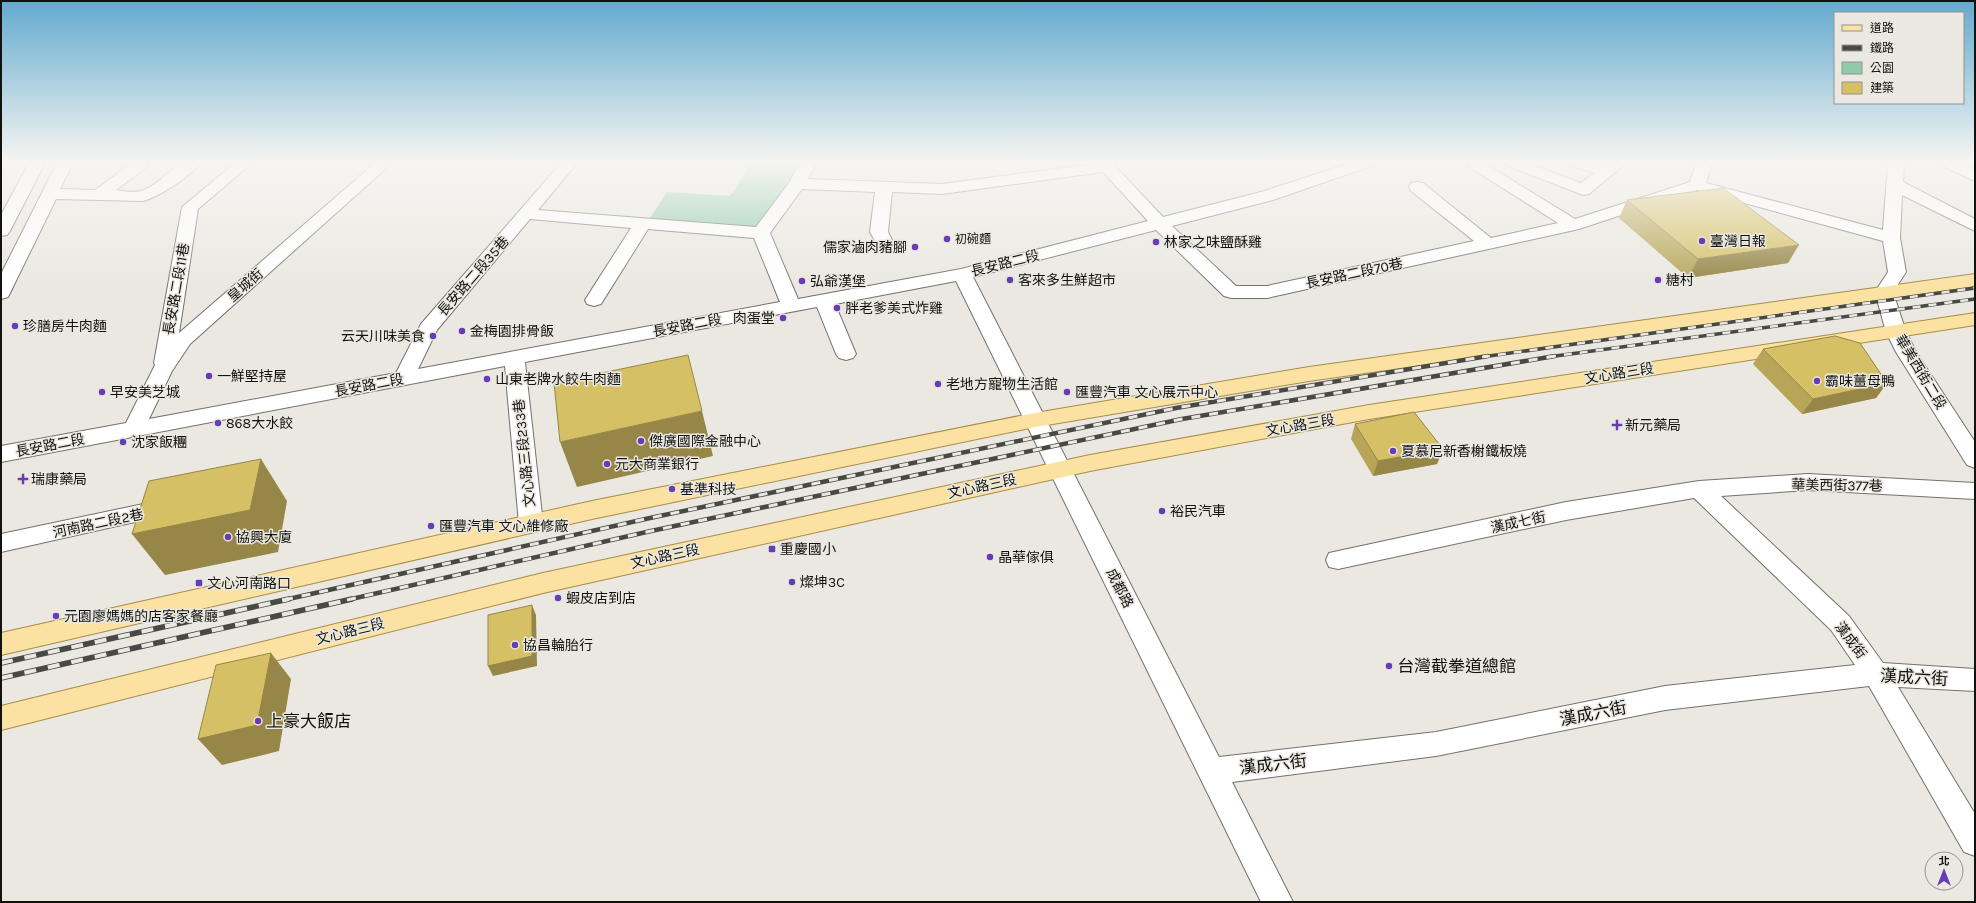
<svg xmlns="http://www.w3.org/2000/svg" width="1976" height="903" viewBox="0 0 1976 903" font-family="Karla,'Noto Sans TC',sans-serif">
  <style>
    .green { fill: #8ecaa8 }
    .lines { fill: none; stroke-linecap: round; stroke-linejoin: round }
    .minor-casing { stroke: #72716b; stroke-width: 2 }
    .major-casing { stroke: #a88c48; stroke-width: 2 }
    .minor { fill: #fff; fill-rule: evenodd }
    .major { fill: #fbe2a3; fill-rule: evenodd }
    .rail-far2-casing { stroke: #484844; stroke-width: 3.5 }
    .rail-far1-casing { stroke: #484844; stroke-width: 4.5 }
    .rail-casing { stroke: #484844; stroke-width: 5.5 }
    .rail-far2 { stroke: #eae8e1; stroke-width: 2.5; stroke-dasharray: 8; stroke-linecap: butt }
    .rail-far1 { stroke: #eae8e1; stroke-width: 3; stroke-dasharray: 9; stroke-linecap: butt }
    .rail { stroke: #eae8e1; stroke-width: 4; stroke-dasharray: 12; stroke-linecap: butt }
    .wall { fill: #b8a557 }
    .shaded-wall { fill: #968647 }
    .building { fill: #d6c065; stroke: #968647 }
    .poi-dot { fill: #663db5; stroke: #eae8e1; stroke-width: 1.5 }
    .labels { text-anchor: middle; stroke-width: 3; stroke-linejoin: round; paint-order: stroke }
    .far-poi-label { font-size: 12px; fill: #12120f; stroke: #eae8e1; text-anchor: start }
    .poi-label { font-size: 14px; fill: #12120f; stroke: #eae8e1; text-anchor: start }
    .street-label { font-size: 14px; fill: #12120f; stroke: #eae8e1 }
    .near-poi-label { font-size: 17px; fill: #12120f; stroke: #eae8e1; text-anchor: start }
    .near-street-label { font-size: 17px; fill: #12120f; stroke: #eae8e1 }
  </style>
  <rect width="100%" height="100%" fill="#eae8e1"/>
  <!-- green -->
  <path class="green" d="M 752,163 L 803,163 L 792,185 L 758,229 L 648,221 L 667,192 L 730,196 Z"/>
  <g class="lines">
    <defs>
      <g id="minor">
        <path d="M 29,163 L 45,163 L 10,231 L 7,235 L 1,236 L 1,215 Z"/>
        <path d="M 57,163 L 73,163 L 60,189 L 95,190 L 132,163 L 150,163 L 148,166 L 116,190 C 123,191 133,193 141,191 C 165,184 171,158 200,163 C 191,176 159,197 143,201 L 56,199 L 10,293 L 8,297 L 1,299 L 1,274 Z"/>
        <path d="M 235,163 L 252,163 L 198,209 L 179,333 L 375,163 L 392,163 L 190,344 L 172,371 L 149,419 L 396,373 L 421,324 L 561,163 L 577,163 L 538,210 L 756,227 L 789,183 L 800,163 L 816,163 L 808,179 L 942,184 L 1100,163 L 1116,163 L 1115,166 L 1163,217 L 1261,192 L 1351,163 L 1373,163 L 1371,166 L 1273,200 L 1172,226 L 1236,286 L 1267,286 L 1474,241 L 1411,191 L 1409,187 L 1411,183 L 1417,182 L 1423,183 L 1491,238 L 1558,223 L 1468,166 L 1466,163 L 1484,163 L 1575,219 L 1690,182 L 1696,163 L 1712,163 L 1706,183 L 1883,230 L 1888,163 L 1904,163 L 1903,182 L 1975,219 L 1975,231 L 1902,195 L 1900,238 L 1906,272 L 1893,292 L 1906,332 L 1916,352 L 1975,442 L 1975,468 L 1967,465 L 1896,352 L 1886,332 L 1875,292 L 1888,272 L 1883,241 L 1697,190 L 1579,229 L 1267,298 L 1231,298 L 1224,296 L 1156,230 L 973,277 L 1219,757 L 1436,732 L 1665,686 L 1855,665 L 1831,630 L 1694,498 L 1566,520 L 1338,569 L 1329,567 L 1326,560 L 1329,553 L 1566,502 L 1699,481 L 1808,474 L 1975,483 L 1975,499 L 1808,490 L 1721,496 L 1849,616 L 1883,663 L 1975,669 L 1975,691 L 1898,687 L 1975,814 L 1975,856 L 1964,852 L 1869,686 L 1665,710 L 1436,756 L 1232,782 L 1293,902 L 1261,902 L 956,281 L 835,304 L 856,354 L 853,358 L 846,360 L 839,358 L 836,354 L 817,307 L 525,362 L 543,524 L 539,530 L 531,533 L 523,530 L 519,524 L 505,366 L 1,462 L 1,446 L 126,423 L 155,365 L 154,363 L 182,207 ZM 1103,172 L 1148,221 L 961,269 L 798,299 L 770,233 L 802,189 L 875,192 L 870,232 L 879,248 L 885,249 L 891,248 L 894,244 L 888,232 L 892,192 L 942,194 ZM 530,219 L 631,228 L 585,300 L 587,304 L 594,306 L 601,304 L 648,229 L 754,238 L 780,302 L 418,369 L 437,330 Z"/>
        <path d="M 1506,163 L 1527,163 L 1581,183 L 1594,173 L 1573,166 L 1571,163 L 1594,163 L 1604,166 L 1608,163 L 1626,163 L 1589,194 L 1583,195 L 1508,166 Z"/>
        <path d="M 1941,163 L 1961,163 L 1975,170 L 1975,181 L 1943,166 Z"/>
        <path d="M 167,499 L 175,501 L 179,507 L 175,513 L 1,552 L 1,534 Z"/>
      </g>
      <g id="major">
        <path d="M 1975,274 L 1975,286 L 1309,381 L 1035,427 L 592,519 L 1,655 L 1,633 L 592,501 L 1035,413 L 1309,367 Z"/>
        <path d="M 1975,313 L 1975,325 L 1369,419 L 1090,471 L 543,593 L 1,730 L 1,706 L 543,573 L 1090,455 L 1369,405 Z"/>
      </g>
    </defs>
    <!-- minor casing -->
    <use href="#minor" class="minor-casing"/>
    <!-- major casing -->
    <use href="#major" class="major-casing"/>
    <!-- minor -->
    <use href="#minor" class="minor"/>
    <!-- major -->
    <use href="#major" class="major"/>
    <defs>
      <g id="rail-far2">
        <path d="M 1482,357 L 1975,288"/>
        <path d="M 1548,357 L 1975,299"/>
      </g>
      <g id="rail-far1">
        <path d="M 284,600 L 650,518 L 1176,408 L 1488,356"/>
        <path d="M 347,600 L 651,531 L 1182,419 L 1555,356"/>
      </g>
      <g id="rail">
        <path d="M 1,663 L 289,599"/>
        <path d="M 1,678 L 352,599"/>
      </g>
    </defs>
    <!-- rail-far2 casing -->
    <use href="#rail-far2" class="rail-far2-casing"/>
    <!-- rail-far1 casing -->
    <use href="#rail-far1" class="rail-far1-casing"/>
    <!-- rail casing -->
    <use href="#rail" class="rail-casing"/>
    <!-- rail-far2 -->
    <use href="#rail-far2" class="rail-far2"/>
    <!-- rail-far1 -->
    <use href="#rail-far1" class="rail-far1"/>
    <!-- rail -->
    <use href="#rail" class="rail"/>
  </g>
  <!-- wall -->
  <g class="wall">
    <path d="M 1627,200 L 1788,263 L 1688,278 L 1619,218 Z"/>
    <path d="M 1763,349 L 1887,383 L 1876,398 L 1802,414 L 1753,364 Z"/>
    <path d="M 1355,424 L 1443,449 L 1437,464 L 1373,476 L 1351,439 Z"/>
  </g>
  <!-- shaded-wall -->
  <g class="shaded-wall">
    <path d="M 1799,245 L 1788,263 L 1688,278 L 1698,259 Z"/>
    <path d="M 1887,383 L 1876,398 L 1802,414 L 1813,399 Z"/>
    <path d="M 702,411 L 713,456 L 577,487 L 560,442 Z"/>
    <path d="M 1443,449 L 1437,464 L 1373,476 L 1378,461 Z"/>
    <path d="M 261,459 L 287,501 L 278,552 L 165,575 L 132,534 Z"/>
    <path d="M 532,605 L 536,615 L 537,666 L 493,676 L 488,666 Z"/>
    <path d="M 271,653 L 291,679 L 279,751 L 222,765 L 198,739 Z"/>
  </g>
  <!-- building -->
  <g class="building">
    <path d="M 1723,188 L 1799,245 L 1698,259 L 1627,200 Z"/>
    <path d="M 1835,336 L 1860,343 L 1887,383 L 1813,399 L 1763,349 Z"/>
    <path d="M 688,355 L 702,411 L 560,442 L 554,383 Z"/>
    <path d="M 1414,412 L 1443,449 L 1378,461 L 1355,424 Z"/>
    <path d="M 261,459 L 250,510 L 132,534 L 149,481 Z"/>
    <path d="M 532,605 L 532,656 L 488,666 L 488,615 Z"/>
    <path d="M 271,653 L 257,725 L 198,739 L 216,665 Z"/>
  </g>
  <!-- sky -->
  <linearGradient id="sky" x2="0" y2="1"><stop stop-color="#62aacf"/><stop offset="0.56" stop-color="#f6f5f2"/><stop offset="1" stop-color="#f6f5f2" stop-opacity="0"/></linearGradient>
  <rect width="1976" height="289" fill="url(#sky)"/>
  <!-- markers -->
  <g class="poi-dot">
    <circle cx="947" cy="239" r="4"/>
    <circle cx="1702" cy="241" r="4"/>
    <circle cx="1156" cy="242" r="4"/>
    <circle cx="915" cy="247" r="4"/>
    <circle cx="1010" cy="280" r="4"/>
    <circle cx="1658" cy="280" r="4"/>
    <circle cx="802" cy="281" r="4"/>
    <circle cx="837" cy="308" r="4"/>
    <circle cx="783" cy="318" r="4"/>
    <circle cx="15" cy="326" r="4"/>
    <circle cx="462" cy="331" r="4"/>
    <circle cx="433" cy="336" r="4"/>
    <circle cx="209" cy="376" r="4"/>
    <circle cx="487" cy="379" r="4"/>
    <circle cx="1817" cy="381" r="4"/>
    <circle cx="938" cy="384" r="4"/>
    <circle cx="102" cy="392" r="4"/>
    <circle cx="1067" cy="392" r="4"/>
    <circle cx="218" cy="423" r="4"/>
    <path d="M1615 419h4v4h4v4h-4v4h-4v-4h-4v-4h4z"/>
    <circle cx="641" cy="441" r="4"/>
    <circle cx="123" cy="442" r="4"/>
    <circle cx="1393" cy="451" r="4"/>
    <circle cx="607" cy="464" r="4"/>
    <path d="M21 473h4v4h4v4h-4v4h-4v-4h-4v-4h4z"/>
    <circle cx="672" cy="489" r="4"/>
    <circle cx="1162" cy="511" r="4"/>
    <circle cx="431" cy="526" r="4"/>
    <circle cx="228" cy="537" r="4"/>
    <rect x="768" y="545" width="8" height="8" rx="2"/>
    <circle cx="990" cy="557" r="4"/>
    <circle cx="792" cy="582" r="4"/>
    <rect x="195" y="579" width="8" height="8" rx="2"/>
    <circle cx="558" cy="598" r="4"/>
    <circle cx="56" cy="616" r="4"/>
    <circle cx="515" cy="645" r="4"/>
    <circle cx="1389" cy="666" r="4"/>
    <circle cx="258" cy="721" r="4"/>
  </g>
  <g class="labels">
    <!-- far-poi labels -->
    <g class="far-poi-label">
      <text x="955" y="243">初碗麵</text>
    </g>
    <!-- poi labels -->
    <g class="poi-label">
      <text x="1710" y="246">臺灣日報</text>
      <text x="1164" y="247">林家之味鹽酥雞</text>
      <text x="907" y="252" text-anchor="end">儒家滷肉豬腳</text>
      <text x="1018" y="285">客來多生鮮超市</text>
      <text x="1666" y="285">糖村</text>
      <text x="810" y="286">弘爺漢堡</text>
      <text x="845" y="313">胖老爹美式炸雞</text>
      <text x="775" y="323" text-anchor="end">肉蛋堂</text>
      <text x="23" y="331">珍膳房牛肉麵</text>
      <text x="470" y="336">金梅園排骨飯</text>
      <text x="425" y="341" text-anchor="end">云天川味美食</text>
      <text x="217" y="381">一鮮堅持屋</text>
      <text x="495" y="384">山東老牌水餃牛肉麵</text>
      <text x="1825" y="386">霸味薑母鴨</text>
      <text x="946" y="389">老地方寵物生活館</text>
      <text x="110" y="397">早安美芝城</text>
      <text x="1075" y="397">匯豐汽車 文心展示中心</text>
      <text x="226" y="428">868大水餃</text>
      <text x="1625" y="430">新元藥局</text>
      <text x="649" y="446">傑廣國際金融中心</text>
      <text x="131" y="447">沈家飯糰</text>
      <text x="1401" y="456">夏慕尼新香榭鐵板燒</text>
      <text x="615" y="469">元大商業銀行</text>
      <text x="31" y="484">瑞康藥局</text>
      <text x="680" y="494">基準科技</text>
      <text x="1170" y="516">裕民汽車</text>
      <text x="439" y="531">匯豐汽車 文心維修廠</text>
      <text x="236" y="542">協興大廈</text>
      <text x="780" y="554">重慶國小</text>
      <text x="998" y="562">晶華傢俱</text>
      <text x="800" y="587">燦坤3C</text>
      <text x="207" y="588">文心河南路口</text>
      <text x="566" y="603">蝦皮店到店</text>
      <text x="64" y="621">元園廖媽媽的店客家餐廳</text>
      <text x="523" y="650">協昌輪胎行</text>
    </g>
    <!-- street labels -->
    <g class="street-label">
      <text transform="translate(1005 263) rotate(-14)" y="5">長安路二段</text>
      <text transform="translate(1354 273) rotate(-12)" y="5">長安路二段70巷</text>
      <text transform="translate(473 276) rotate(-49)" y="5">長安路二段35巷</text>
      <text transform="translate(245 285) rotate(-41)" y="5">皇城街</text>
      <text transform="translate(176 289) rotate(-80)" y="5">長安路二段11巷</text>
      <text transform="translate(687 325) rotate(-11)" y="5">長安路二段</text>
      <text transform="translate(1921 372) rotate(59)" y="5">華美西街二段</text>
      <text transform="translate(1619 373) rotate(-9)" y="5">文心路三段</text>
      <text transform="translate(369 385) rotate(-11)" y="5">長安路二段</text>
      <text transform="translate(1300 425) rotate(-10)" y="5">文心路三段</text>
      <text transform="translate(50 445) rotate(-11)" y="5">長安路二段</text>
      <text transform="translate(524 453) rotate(-96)" y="5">文心路三段233巷</text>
      <text transform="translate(1837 485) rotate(1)" y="5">華美西街377巷</text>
      <text transform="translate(982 486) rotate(-12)" y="5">文心路三段</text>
      <text transform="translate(1518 522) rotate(-12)" y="5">漢成七街</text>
      <text transform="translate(98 523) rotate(-12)" y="5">河南路二段2巷</text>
      <text transform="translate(665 556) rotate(-12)" y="5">文心路三段</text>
      <text transform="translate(1120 588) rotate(63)" y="5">成都路</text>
      <text transform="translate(350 631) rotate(-14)" y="5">文心路三段</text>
      <text transform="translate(1851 640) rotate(53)" y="5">漢成街</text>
    </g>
    <!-- near-poi labels -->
    <g class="near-poi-label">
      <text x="1397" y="672">台灣截拳道總館</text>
      <text x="266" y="727">上豪大飯店</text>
    </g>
    <!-- near-street labels -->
    <g class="near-street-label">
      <text transform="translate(1914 677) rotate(3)" y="6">漢成六街</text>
      <text transform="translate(1593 713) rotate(-11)" y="6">漢成六街</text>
      <text transform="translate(1273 764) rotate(-7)" y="6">漢成六街</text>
    </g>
  </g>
  <!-- border -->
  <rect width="1976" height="903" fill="none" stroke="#12120f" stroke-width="4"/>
  <!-- legend -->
  <rect x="1834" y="12" width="130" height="92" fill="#eae8e1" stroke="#94928d"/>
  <rect x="1842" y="25" width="20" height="6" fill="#fbe2a3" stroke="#94928d"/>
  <text x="1870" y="32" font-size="12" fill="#12120f">道路</text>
  <rect x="1842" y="45" width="20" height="6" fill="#484844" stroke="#94928d"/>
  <text x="1870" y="52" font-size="12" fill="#12120f">鐵路</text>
  <rect x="1842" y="62" width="20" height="12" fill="#8ecaa8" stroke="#94928d"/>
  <text x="1870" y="72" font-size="12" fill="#12120f">公園</text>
  <rect x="1842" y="82" width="20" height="12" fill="#d6c065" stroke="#94928d"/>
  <text x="1870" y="92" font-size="12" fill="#12120f">建築</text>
  <!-- north arrow -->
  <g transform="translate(1944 871)"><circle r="19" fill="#eae8e1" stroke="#94928d"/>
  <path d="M0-3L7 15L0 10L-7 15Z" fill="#663db5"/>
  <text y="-6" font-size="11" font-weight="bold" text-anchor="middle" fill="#12120f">北</text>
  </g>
</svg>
